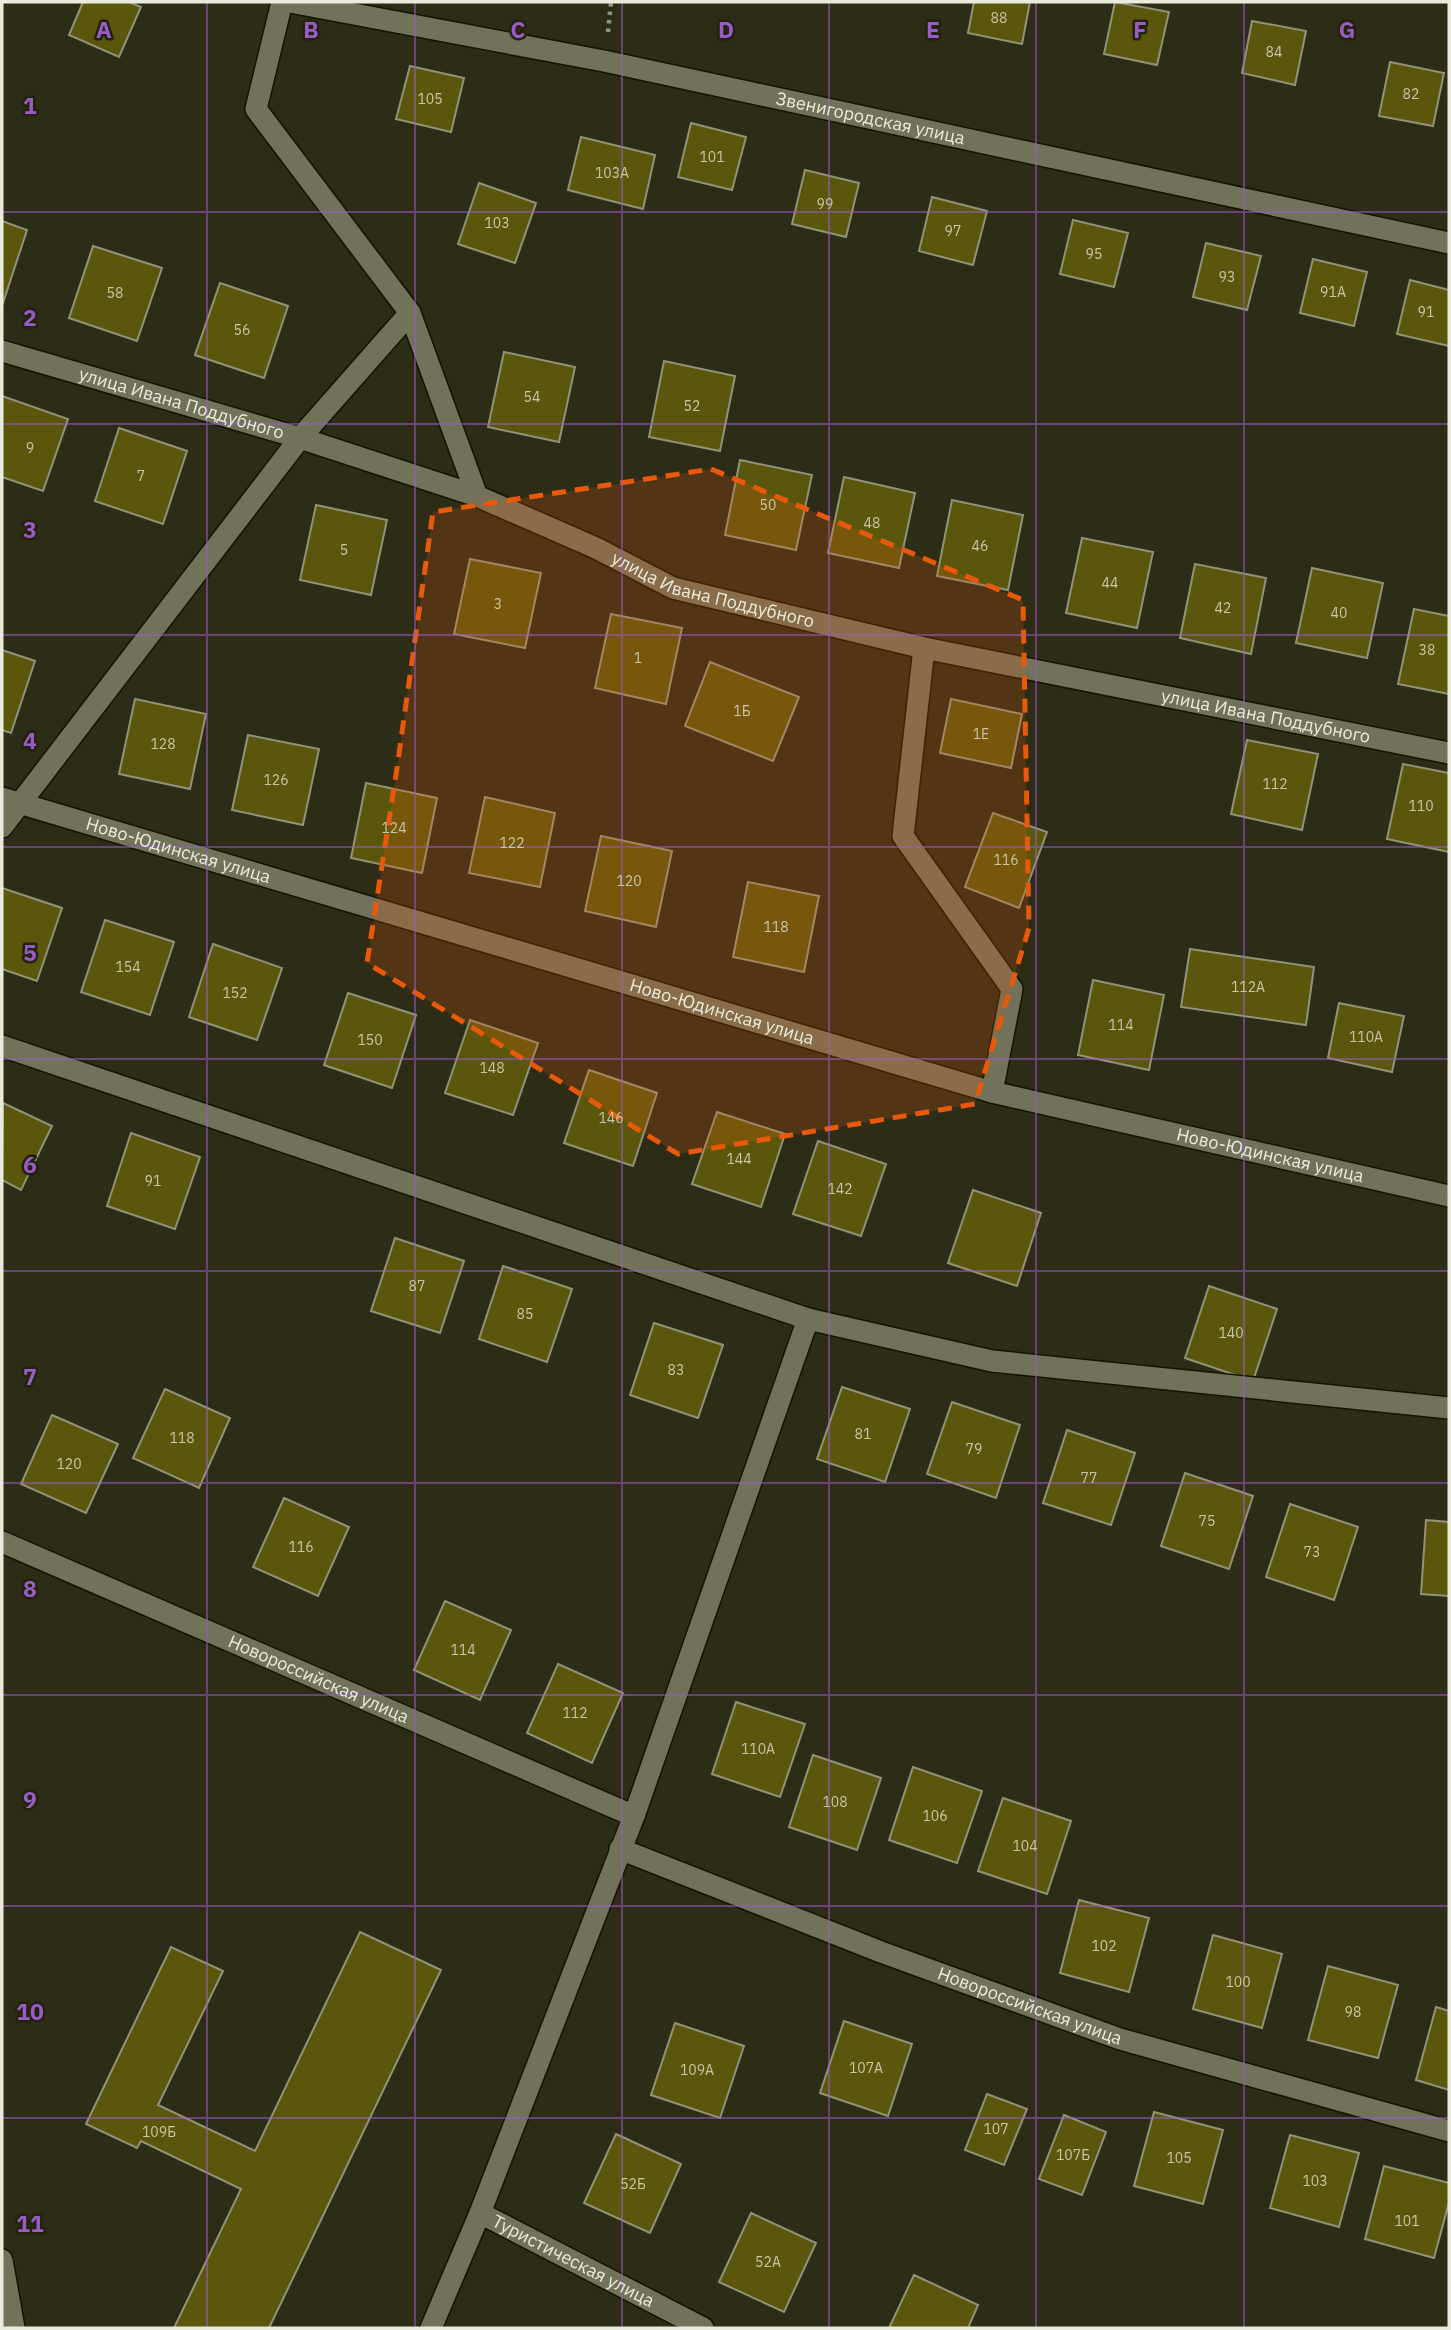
<svg xmlns="http://www.w3.org/2000/svg" width="1451" height="2330" viewBox="0 0 1451 2330" font-family="'IBM Plex Sans',sans-serif">
  <style>
    .building { fill: #5a570d; stroke: #929279; stroke-width: 2 }
    .lines { fill: none; stroke-linecap: round; stroke-linejoin: round }
    .lane-casing { stroke: #151402; stroke-width: 24 }
    .street-casing { stroke: #151402; stroke-width: 24 }
    .path { stroke: #949483; stroke-width: 4.5; stroke-dasharray: 3.5 5; stroke-linecap: butt }
    .lane { stroke: #72725a; stroke-width: 21 }
    .street { stroke: #72725a; stroke-width: 21 }
    .marked { fill: #e8590c; fill-opacity: 0.2; stroke: #e8590c; stroke-width: 5; stroke-dasharray: 14 9; stroke-linejoin: round }
    .grid { fill: none; stroke: #975cc6; stroke-width: 2; stroke-opacity: 0.55 }
    .labels { text-anchor: middle; stroke-width: 5; stroke-linejoin: round; paint-order: stroke }
    .number-label { font-size: 14px; fill: #c7c6a9 }
    .street-label { font-size: 18px; fill: #ebebdd; stroke: #23220d }
    .grid-label { font-size: 23px; text-anchor: middle; font-weight: bold; fill: #975cc6; stroke: #23220d; stroke-width: 5; stroke-linejoin: round; paint-order: stroke }
  </style>
  <rect width="100%" height="100%" fill="#2d2c17"/>
  <!-- building -->
  <g class="building">
    <path d="M 83,2 L 129,2 L 141,7 L 119,57 L 69,35 Z"/>
    <path d="M 974,2 L 1030,2 L 1022,44 L 968,33 Z"/>
    <path d="M 1115,2 L 1169,12 L 1157,65 L 1104,54 Z"/>
    <path d="M 1252,21 L 1306,31 L 1295,85 L 1242,73 Z"/>
    <path d="M 1390,62 L 1444,73 L 1433,126 L 1379,116 Z"/>
    <path d="M 410,66 L 464,78 L 451,132 L 396,119 Z"/>
    <path d="M 691,123 L 746,137 L 732,190 L 678,177 Z"/>
    <path d="M 581,137 L 655,155 L 643,209 L 568,190 Z"/>
    <path d="M 805,170 L 859,183 L 846,237 L 792,224 Z"/>
    <path d="M 479,183 L 536,203 L 515,263 L 458,244 Z"/>
    <path d="M 932,197 L 987,211 L 973,265 L 919,251 Z"/>
    <path d="M 1073,220 L 1128,233 L 1114,287 L 1060,274 Z"/>
    <path d="M 2,221 L 27,230 L 3,303 L 2,302 Z"/>
    <path d="M 1206,243 L 1261,256 L 1247,310 L 1193,297 Z"/>
    <path d="M 93,246 L 162,268 L 137,341 L 69,318 Z"/>
    <path d="M 1313,259 L 1367,272 L 1354,326 L 1300,313 Z"/>
    <path d="M 1410,280 L 1449,290 L 1449,346 L 1397,334 Z"/>
    <path d="M 220,283 L 288,306 L 264,378 L 195,355 Z"/>
    <path d="M 504,352 L 575,367 L 559,442 L 488,427 Z"/>
    <path d="M 664,361 L 735,376 L 720,451 L 649,437 Z"/>
    <path d="M 2,396 L 68,419 L 43,491 L 2,477 Z"/>
    <path d="M 119,428 L 187,451 L 163,524 L 95,501 Z"/>
    <path d="M 740,460 L 812,475 L 796,550 L 725,535 Z"/>
    <path d="M 844,477 L 915,493 L 899,568 L 828,553 Z"/>
    <path d="M 952,500 L 1023,515 L 1008,590 L 937,576 Z"/>
    <path d="M 316,505 L 387,520 L 371,595 L 300,580 Z"/>
    <path d="M 1082,538 L 1153,552 L 1137,628 L 1066,613 Z"/>
    <path d="M 470,559 L 541,573 L 525,648 L 454,634 Z"/>
    <path d="M 1195,564 L 1266,578 L 1251,654 L 1180,638 Z"/>
    <path d="M 1312,568 L 1383,583 L 1367,658 L 1296,643 Z"/>
    <path d="M 1414,609 L 1449,616 L 1449,694 L 1398,684 Z"/>
    <path d="M 611,614 L 682,628 L 666,704 L 595,688 Z"/>
    <path d="M 2,650 L 35,661 L 11,733 L 2,730 Z"/>
    <path d="M 710,662 L 799,697 L 773,761 L 685,726 Z"/>
    <path d="M 135,699 L 206,714 L 190,789 L 119,774 Z"/>
    <path d="M 951,699 L 1022,714 L 1011,768 L 940,753 Z"/>
    <path d="M 248,735 L 319,749 L 303,825 L 232,810 Z"/>
    <path d="M 1247,740 L 1318,754 L 1302,830 L 1231,814 Z"/>
    <path d="M 1403,764 L 1449,773 L 1449,852 L 1387,839 Z"/>
    <path d="M 366,783 L 437,798 L 422,873 L 351,858 Z"/>
    <path d="M 485,797 L 555,813 L 540,887 L 469,873 Z"/>
    <path d="M 993,813 L 1047,832 L 1019,908 L 965,887 Z"/>
    <path d="M 601,836 L 672,851 L 656,927 L 585,911 Z"/>
    <path d="M 748,882 L 819,896 L 804,972 L 733,957 Z"/>
    <path d="M 2,888 L 62,908 L 37,981 L 2,969 Z"/>
    <path d="M 105,920 L 174,942 L 150,1015 L 81,992 Z"/>
    <path d="M 213,944 L 282,968 L 257,1040 L 189,1017 Z"/>
    <path d="M 1190,949 L 1314,967 L 1306,1025 L 1181,1007 Z"/>
    <path d="M 1093,980 L 1164,995 L 1149,1070 L 1078,1055 Z"/>
    <path d="M 348,993 L 416,1015 L 392,1088 L 324,1065 Z"/>
    <path d="M 1339,1003 L 1404,1016 L 1392,1072 L 1328,1058 Z"/>
    <path d="M 470,1020 L 538,1043 L 513,1115 L 445,1093 Z"/>
    <path d="M 589,1070 L 657,1093 L 633,1166 L 564,1143 Z"/>
    <path d="M 3,1103 L 52,1126 L 21,1190 L 2,1180 Z"/>
    <path d="M 717,1112 L 785,1134 L 761,1207 L 692,1184 Z"/>
    <path d="M 131,1133 L 200,1157 L 175,1229 L 107,1206 Z"/>
    <path d="M 818,1141 L 886,1164 L 861,1236 L 793,1214 Z"/>
    <path d="M 973,1190 L 1041,1213 L 1017,1286 L 948,1263 Z"/>
    <path d="M 395,1238 L 464,1261 L 440,1333 L 371,1311 Z"/>
    <path d="M 503,1266 L 572,1289 L 547,1362 L 479,1339 Z"/>
    <path d="M 1209,1286 L 1277,1309 L 1253,1381 L 1185,1358 Z"/>
    <path d="M 654,1323 L 723,1345 L 698,1418 L 630,1395 Z"/>
    <path d="M 842,1387 L 910,1409 L 885,1482 L 817,1459 Z"/>
    <path d="M 165,1389 L 230,1418 L 199,1488 L 133,1458 Z"/>
    <path d="M 952,1402 L 1020,1425 L 996,1498 L 927,1474 Z"/>
    <path d="M 52,1415 L 118,1444 L 86,1513 L 21,1484 Z"/>
    <path d="M 1067,1430 L 1135,1453 L 1111,1525 L 1043,1503 Z"/>
    <path d="M 1185,1473 L 1253,1496 L 1229,1569 L 1161,1546 Z"/>
    <path d="M 284,1498 L 349,1527 L 318,1596 L 253,1567 Z"/>
    <path d="M 1290,1504 L 1358,1527 L 1334,1600 L 1266,1577 Z"/>
    <path d="M 1426,1520 L 1449,1522 L 1449,1596 L 1421,1594 Z"/>
    <path d="M 445,1601 L 511,1630 L 480,1700 L 414,1670 Z"/>
    <path d="M 558,1664 L 623,1693 L 592,1763 L 527,1733 Z"/>
    <path d="M 736,1702 L 805,1724 L 780,1797 L 712,1774 Z"/>
    <path d="M 813,1755 L 881,1778 L 857,1850 L 789,1827 Z"/>
    <path d="M 913,1767 L 982,1791 L 957,1863 L 889,1840 Z"/>
    <path d="M 1003,1798 L 1071,1821 L 1047,1894 L 978,1871 Z"/>
    <path d="M 1079,1900 L 1149,1918 L 1129,1992 L 1060,1973 Z"/>
    <path d="M 360,1932 L 441,1970 L 269,2328 L 174,2328 L 241,2189 L 141,2141 L 137,2148 L 86,2124 L 171,1947 L 223,1971 L 158,2105 L 255,2151 Z"/>
    <path d="M 1213,1935 L 1282,1954 L 1262,2028 L 1193,2009 Z"/>
    <path d="M 1328,1966 L 1398,1985 L 1378,2058 L 1308,2040 Z"/>
    <path d="M 1436,2007 L 1449,2011 L 1449,2090 L 1416,2080 Z"/>
    <path d="M 844,2021 L 912,2044 L 888,2116 L 820,2093 Z"/>
    <path d="M 675,2023 L 744,2046 L 720,2118 L 651,2095 Z"/>
    <path d="M 987,2094 L 1027,2109 L 1004,2165 L 965,2150 Z"/>
    <path d="M 1154,2112 L 1223,2130 L 1203,2204 L 1134,2186 Z"/>
    <path d="M 1064,2115 L 1106,2132 L 1082,2195 L 1039,2179 Z"/>
    <path d="M 616,2134 L 681,2164 L 650,2233 L 584,2203 Z"/>
    <path d="M 1290,2135 L 1359,2153 L 1339,2227 L 1270,2208 Z"/>
    <path d="M 1384,2166 L 1449,2183 L 1449,2202 L 1434,2258 L 1365,2239 Z"/>
    <path d="M 751,2213 L 816,2243 L 784,2312 L 719,2282 Z"/>
    <path d="M 914,2275 L 978,2305 L 968,2328 L 889,2328 Z"/>
  </g>
  <g class="lines">
    <defs>
      <path id="lane" d="M 924,648 L 903,836 L 1012,989 L 992,1092"/>
      <g id="street">
        <path d="M 282,2 L 256,109 L 410,313 L 477,496"/>
        <path id="s1" d="M 290,2 L 604,61 L 1449,243"/>
        <path id="s2" d="M 2,351 L 300,438 L 477,496 L 596,548 L 673,588 L 924,648 L 1449,753"/>
        <path id="s3" d="M 2,798 L 992,1092 L 1449,1196"/>
        <path d="M 2,827 L 300,438 L 410,313"/>
        <path d="M 2,1046 L 808,1319 L 992,1361 L 1449,1408"/>
        <path id="s4" d="M 2,1542 L 634,1816"/>
        <path id="s5" d="M 620,1849 L 881,1952 L 1120,2039 L 1449,2131"/>
        <path id="s6" d="M 480,2213 L 703,2328"/>
        <path d="M 2,2260 L 14,2328"/>
        <path d="M 431,2328 L 480,2213 L 634,1816 L 808,1319"/>
      </g>
    </defs>
    <!-- lane casing -->
    <use href="#lane" class="lane-casing"/>
    <!-- street casing -->
    <use href="#street" class="street-casing"/>
    <!-- path -->
    <path class="path" d="M 608,32 L 611,2"/>
    <!-- lane -->
    <use href="#lane" class="lane"/>
    <!-- street -->
    <use href="#street" class="street"/>
  </g>
  <!-- marked area -->
  <path class="marked" d="M 711,469 L 1023,600 L 1029,928 L 975,1104 L 678,1154 L 367,963 L 396,775 L 433,512 Z"/>
  <!-- grid -->
  <path class="grid" d="M 207,2 L 207,2328M 415,2 L 415,2328M 622,2 L 622,2328M 829,2 L 829,2328M 1036,2 L 1036,2328M 1244,2 L 1244,2328M 2,212 L 1449,212M 2,424 L 1449,424M 2,635 L 1449,635M 2,847 L 1449,847M 2,1059 L 1449,1059M 2,1271 L 1449,1271M 2,1483 L 1449,1483M 2,1695 L 1449,1695M 2,1906 L 1449,1906M 2,2118 L 1449,2118"/>
  <g class="labels">
    <!-- number labels -->
    <g class="number-label">
      <text x="999" y="23">88</text>
      <text x="1274" y="57">84</text>
      <text x="1411" y="99">82</text>
      <text x="430" y="104">105</text>
      <text x="712" y="162">101</text>
      <text x="612" y="178">103А</text>
      <text x="825" y="209">99</text>
      <text x="497" y="228">103</text>
      <text x="953" y="236">97</text>
      <text x="1094" y="259">95</text>
      <text x="1227" y="282">93</text>
      <text x="1333" y="297">91А</text>
      <text x="115" y="298">58</text>
      <text x="1426" y="317">91</text>
      <text x="242" y="335">56</text>
      <text x="532" y="402">54</text>
      <text x="692" y="411">52</text>
      <text x="30" y="453">9</text>
      <text x="141" y="481">7</text>
      <text x="768" y="510">50</text>
      <text x="872" y="528">48</text>
      <text x="980" y="551">46</text>
      <text x="344" y="555">5</text>
      <text x="1110" y="588">44</text>
      <text x="498" y="609">3</text>
      <text x="1223" y="613">42</text>
      <text x="1339" y="618">40</text>
      <text x="1427" y="655">38</text>
      <text x="638" y="663">1</text>
      <text x="742" y="716">1Б</text>
      <text x="981" y="739">1Е</text>
      <text x="163" y="749">128</text>
      <text x="276" y="785">126</text>
      <text x="1275" y="789">112</text>
      <text x="1421" y="811">110</text>
      <text x="394" y="833">124</text>
      <text x="512" y="848">122</text>
      <text x="1006" y="865">116</text>
      <text x="629" y="886">120</text>
      <text x="776" y="932">118</text>
      <text x="128" y="972">154</text>
      <text x="1248" y="992">112А</text>
      <text x="235" y="998">152</text>
      <text x="1121" y="1030">114</text>
      <text x="1366" y="1042">110А</text>
      <text x="370" y="1045">150</text>
      <text x="492" y="1073">148</text>
      <text x="611" y="1123">146</text>
      <text x="739" y="1164">144</text>
      <text x="153" y="1186">91</text>
      <text x="840" y="1194">142</text>
      <text x="417" y="1291">87</text>
      <text x="525" y="1319">85</text>
      <text x="1231" y="1338">140</text>
      <text x="676" y="1375">83</text>
      <text x="863" y="1439">81</text>
      <text x="182" y="1443">118</text>
      <text x="974" y="1454">79</text>
      <text x="69" y="1469">120</text>
      <text x="1089" y="1483">77</text>
      <text x="1207" y="1526">75</text>
      <text x="301" y="1552">116</text>
      <text x="1312" y="1557">73</text>
      <text x="463" y="1655">114</text>
      <text x="575" y="1718">112</text>
      <text x="758" y="1754">110А</text>
      <text x="835" y="1807">108</text>
      <text x="935" y="1821">106</text>
      <text x="1025" y="1851">104</text>
      <text x="1104" y="1951">102</text>
      <text x="1238" y="1987">100</text>
      <text x="1353" y="2017">98</text>
      <text x="866" y="2073">107А</text>
      <text x="697" y="2075">109А</text>
      <text x="996" y="2134">107</text>
      <text x="159" y="2137">109Б</text>
      <text x="1073" y="2160">107Б</text>
      <text x="1179" y="2163">105</text>
      <text x="1315" y="2186">103</text>
      <text x="633" y="2189">52Б</text>
      <text x="1407" y="2226">101</text>
      <text x="768" y="2267">52А</text>
    </g>
    <!-- street labels -->
    <g class="street-label">
      <text dy="6" stroke="none"><textPath href="#s1" startOffset="592">Звенигородская улица</textPath></text>
      <text dy="6" stroke="none"><textPath href="#s2" startOffset="187">улица Ивана Поддубного</textPath></text>
      <text dy="6" stroke="none"><textPath href="#s2" startOffset="752">улица Ивана Поддубного</textPath></text>
      <text dy="6" stroke="none"><textPath href="#s2" startOffset="1320">улица Ивана Поддубного</textPath></text>
      <text dy="6" stroke="none"><textPath href="#s3" startOffset="184">Ново-Юдинская улица</textPath></text>
      <text dy="6" stroke="none"><textPath href="#s3" startOffset="751">Ново-Юдинская улица</textPath></text>
      <text dy="6" stroke="none"><textPath href="#s3" startOffset="1318">Ново-Юдинская улица</textPath></text>
      <text dy="6" stroke="none"><textPath href="#s4" startOffset="345">Новороссийская улица</textPath></text>
      <text dy="6" stroke="none"><textPath href="#s5" startOffset="439">Новороссийская улица</textPath></text>
      <text dy="6" stroke="none"><textPath href="#s6" startOffset="105">Туристическая улица</textPath></text>
    </g>
  </g>
  <g class="grid-label">
    <text x="104" y="38">A</text>
    <text x="311" y="38">B</text>
    <text x="518" y="38">C</text>
    <text x="726" y="38">D</text>
    <text x="933" y="38">E</text>
    <text x="1140" y="38">F</text>
    <text x="1347" y="38">G</text>
    <text x="30" y="114">1</text>
    <text x="30" y="326">2</text>
    <text x="30" y="538">3</text>
    <text x="30" y="749">4</text>
    <text x="30" y="961">5</text>
    <text x="30" y="1173">6</text>
    <text x="30" y="1385">7</text>
    <text x="30" y="1597">8</text>
    <text x="30" y="1808">9</text>
    <text x="30" y="2020">10</text>
    <text x="30" y="2232">11</text>
  </g>
  <!-- border -->
  <rect width="1451" height="2330" fill="none" stroke="#ebebdd" stroke-width="7"/>
</svg>
